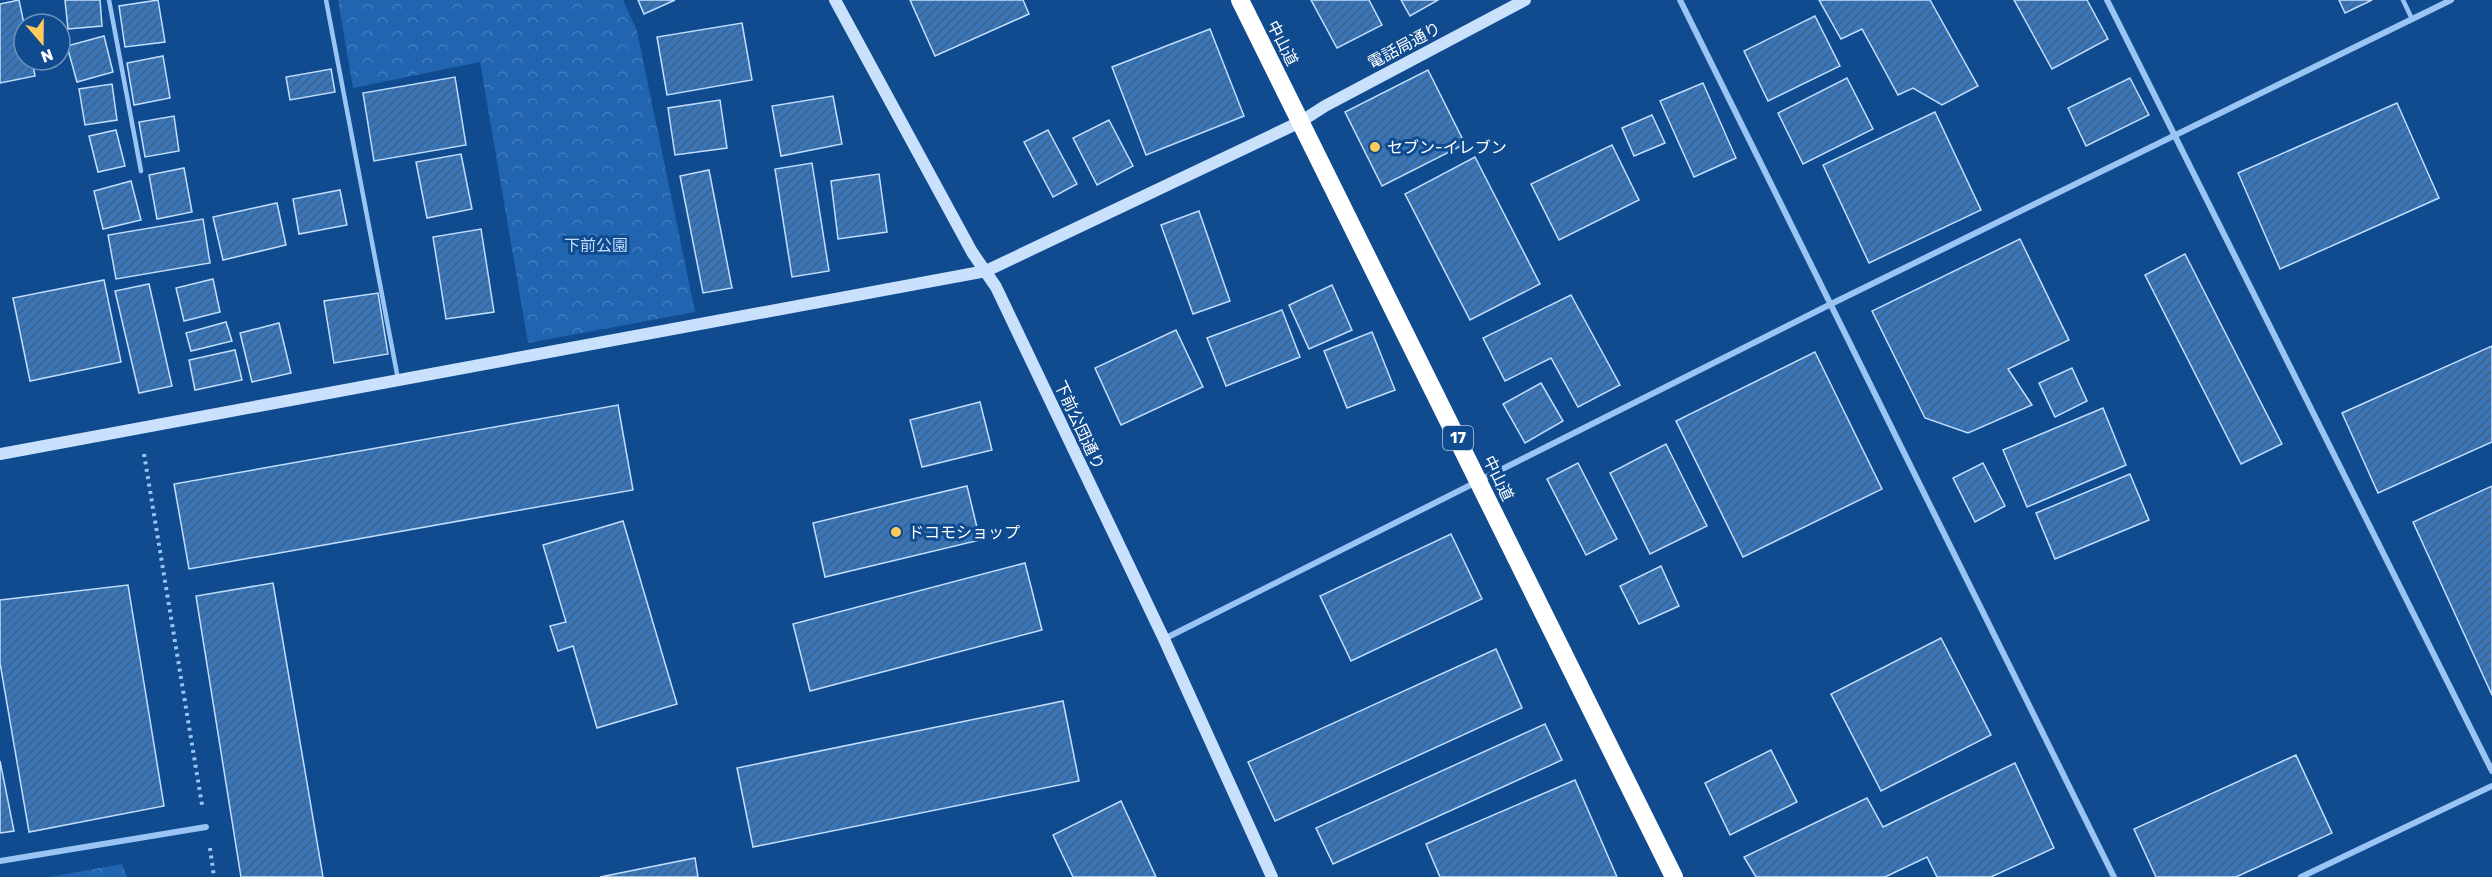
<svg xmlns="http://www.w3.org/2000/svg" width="2492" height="877" viewBox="0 0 2492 877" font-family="Rubik,'Noto Sans JP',sans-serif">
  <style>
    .park { fill: url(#park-crowns) }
    .building { fill: url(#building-hatch); stroke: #c1defe; stroke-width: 1.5 }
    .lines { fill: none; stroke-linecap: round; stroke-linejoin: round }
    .path { stroke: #9ac4f3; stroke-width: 4; stroke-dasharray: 3 4.5; stroke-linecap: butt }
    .lane { stroke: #9ac4f3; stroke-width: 4.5 }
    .street { stroke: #9ac4f3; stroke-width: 6 }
    .secondary { stroke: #c9e1fd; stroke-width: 12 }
    .highway { stroke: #fff; stroke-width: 18 }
    .poi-dot { fill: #ffcc5c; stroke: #104b90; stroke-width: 2 }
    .labels { text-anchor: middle; stroke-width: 6; stroke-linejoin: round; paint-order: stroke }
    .shield { fill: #104b90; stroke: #b7c9de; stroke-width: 1.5 }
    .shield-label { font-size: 15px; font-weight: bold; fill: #fff }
    .street-label { font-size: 16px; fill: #fff; stroke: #104b90 }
    .poi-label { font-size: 16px; fill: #fff; stroke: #104b90; text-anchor: start }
    .park-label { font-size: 16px; fill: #c1defe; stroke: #104b90 }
  </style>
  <defs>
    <pattern id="park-crowns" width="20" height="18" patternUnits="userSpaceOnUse" patternTransform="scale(1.5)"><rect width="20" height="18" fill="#2165b0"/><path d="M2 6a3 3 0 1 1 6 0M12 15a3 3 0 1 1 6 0" fill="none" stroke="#427cbc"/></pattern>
    <pattern id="building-hatch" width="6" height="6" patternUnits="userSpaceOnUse" patternTransform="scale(1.5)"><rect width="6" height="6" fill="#3875b9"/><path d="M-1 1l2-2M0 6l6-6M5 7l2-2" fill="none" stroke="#426082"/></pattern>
  </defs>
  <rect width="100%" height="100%" fill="#104b90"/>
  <!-- park -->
  <g class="park">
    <path d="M 338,0 L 623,0 L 637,31 L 695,312 L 528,343 L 480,62 L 353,88 Z"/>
    <path d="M 122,864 L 127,877 L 49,877 Z"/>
  </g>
  <!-- building -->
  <g class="building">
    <path d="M 19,0 L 24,24 L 24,60 L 32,60 L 35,76 L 0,83 L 0,4 Z"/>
    <path d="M 65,0 L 100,0 L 102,26 L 68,29 Z"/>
    <path d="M 158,0 L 165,42 L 125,47 L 119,6 Z"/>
    <path d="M 638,0 L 675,0 L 644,14 Z"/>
    <path d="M 910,0 L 1023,0 L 1029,14 L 935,56 Z"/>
    <path d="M 1311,0 L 1369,0 L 1382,25 L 1337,48 Z"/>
    <path d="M 1401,0 L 1438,0 L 1410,16 Z"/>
    <path d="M 1819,0 L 1930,0 L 1978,86 L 1942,105 L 1913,88 L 1898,95 L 1862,29 L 1841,39 Z"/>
    <path d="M 2014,0 L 2087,0 L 2108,39 L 2052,69 Z"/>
    <path d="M 2339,0 L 2372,0 L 2345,13 Z"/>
    <path d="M 1815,16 L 1840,66 L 1768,101 L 1744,51 Z"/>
    <path d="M 742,23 L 752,80 L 667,95 L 657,37 Z"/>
    <path d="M 1210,29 L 1244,116 L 1146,155 L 1112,67 Z"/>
    <path d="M 104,36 L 113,72 L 77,82 L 67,46 Z"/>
    <path d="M 163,56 L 170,98 L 134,105 L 127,63 Z"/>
    <path d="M 331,69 L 335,92 L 290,100 L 286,77 Z"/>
    <path d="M 1428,70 L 1465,144 L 1382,186 L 1345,112 Z"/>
    <path d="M 455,77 L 466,145 L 374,161 L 363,93 Z"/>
    <path d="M 1847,78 L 1873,129 L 1803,164 L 1778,113 Z"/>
    <path d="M 2130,78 L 2149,115 L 2086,146 L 2068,108 Z"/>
    <path d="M 1703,83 L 1736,158 L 1694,177 L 1660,101 Z"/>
    <path d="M 112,84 L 117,120 L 85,125 L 79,89 Z"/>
    <path d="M 833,96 L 842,144 L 781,156 L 772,106 Z"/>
    <path d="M 720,100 L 727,148 L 675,155 L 668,108 Z"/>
    <path d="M 2397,103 L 2439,198 L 2280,269 L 2238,173 Z"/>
    <path d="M 1935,112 L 1981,210 L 1869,263 L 1823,165 Z"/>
    <path d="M 1652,115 L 1665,143 L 1634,156 L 1622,128 Z"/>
    <path d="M 174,116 L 179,151 L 145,157 L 139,122 Z"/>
    <path d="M 1109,120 L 1133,166 L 1097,185 L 1073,138 Z"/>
    <path d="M 116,130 L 125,166 L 98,172 L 89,136 Z"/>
    <path d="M 1048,130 L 1077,184 L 1053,197 L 1024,142 Z"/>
    <path d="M 1612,145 L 1639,200 L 1559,240 L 1531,184 Z"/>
    <path d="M 461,154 L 472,209 L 427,218 L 416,162 Z"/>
    <path d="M 1475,157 L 1540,284 L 1470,320 L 1405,194 Z"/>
    <path d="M 812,163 L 829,271 L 792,277 L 775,169 Z"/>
    <path d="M 184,168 L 192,212 L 157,219 L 149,175 Z"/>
    <path d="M 709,170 L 732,288 L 703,293 L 680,176 Z"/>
    <path d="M 879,174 L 887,232 L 838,239 L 831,181 Z"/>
    <path d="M 131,181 L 141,220 L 103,229 L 94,191 Z"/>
    <path d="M 340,190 L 347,225 L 299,234 L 293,199 Z"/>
    <path d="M 277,203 L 286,245 L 223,260 L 213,217 Z"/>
    <path d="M 1199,211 L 1230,301 L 1193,314 L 1161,225 Z"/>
    <path d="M 203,219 L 210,263 L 116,279 L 108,235 Z"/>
    <path d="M 481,229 L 494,312 L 446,319 L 433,237 Z"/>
    <path d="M 2020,239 L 2069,340 L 2008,369 L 2032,405 L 1968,433 L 1925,418 L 1872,311 Z"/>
    <path d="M 2185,254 L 2282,444 L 2241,464 L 2145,275 Z"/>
    <path d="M 213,279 L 220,312 L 184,321 L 176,288 Z"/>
    <path d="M 104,280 L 121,362 L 30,381 L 13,298 Z"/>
    <path d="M 149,284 L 172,386 L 139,393 L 115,291 Z"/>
    <path d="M 1332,285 L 1352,330 L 1309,349 L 1289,305 Z"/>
    <path d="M 378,293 L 388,354 L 334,363 L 324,301 Z"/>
    <path d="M 1571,295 L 1620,385 L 1578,407 L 1551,358 L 1505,381 L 1483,338 Z"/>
    <path d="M 1282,310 L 1300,357 L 1226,386 L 1207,338 Z"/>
    <path d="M 226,322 L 232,341 L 191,351 L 186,333 Z"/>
    <path d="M 279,323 L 291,373 L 252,382 L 240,333 Z"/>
    <path d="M 1176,330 L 1203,387 L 1121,425 L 1095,368 Z"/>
    <path d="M 1372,332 L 1395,390 L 1347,408 L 1324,351 Z"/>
    <path d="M 2492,346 L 2492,442 L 2378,493 L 2342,413 Z"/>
    <path d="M 235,350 L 242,380 L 195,390 L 189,360 Z"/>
    <path d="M 1815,352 L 1882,489 L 1743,557 L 1676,421 Z"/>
    <path d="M 2072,368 L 2087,401 L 2055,417 L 2039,383 Z"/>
    <path d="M 1541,383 L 1563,421 L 1525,443 L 1503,404 Z"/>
    <path d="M 980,402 L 992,450 L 922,467 L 910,420 Z"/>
    <path d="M 618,405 L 633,490 L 189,569 L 174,484 Z"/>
    <path d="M 2103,408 L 2126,465 L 2027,507 L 2003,450 Z"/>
    <path d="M 1666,444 L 1707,526 L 1650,554 L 1610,473 Z"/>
    <path d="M 1578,463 L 1617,539 L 1586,555 L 1547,479 Z"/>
    <path d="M 1983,463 L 2005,506 L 1975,522 L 1953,478 Z"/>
    <path d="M 2130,474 L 2149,520 L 2055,559 L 2036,513 Z"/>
    <path d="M 967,486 L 980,540 L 825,577 L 813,523 Z"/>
    <path d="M 2492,486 L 2492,695 L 2413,522 Z"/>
    <path d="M 623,521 L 677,704 L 597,728 L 573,646 L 558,651 L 550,626 L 566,622 L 543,545 Z"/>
    <path d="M 1451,534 L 1482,599 L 1351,661 L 1320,596 Z"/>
    <path d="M 1025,563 L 1042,630 L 810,691 L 793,624 Z"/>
    <path d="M 1661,566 L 1679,606 L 1639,624 L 1620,586 Z"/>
    <path d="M 273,583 L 323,877 L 241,877 L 196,596 Z"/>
    <path d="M 128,585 L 164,806 L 29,832 L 0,663 L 0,600 Z"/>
    <path d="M 1941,638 L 1991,735 L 1881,791 L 1831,694 Z"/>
    <path d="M 1496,649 L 1522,708 L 1275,821 L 1248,762 Z"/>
    <path d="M 1063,701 L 1079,781 L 753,847 L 737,768 Z"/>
    <path d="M 1545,724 L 1562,760 L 1333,864 L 1316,828 Z"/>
    <path d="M 1771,750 L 1797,802 L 1730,835 L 1705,783 Z"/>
    <path d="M 2296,755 L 2332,833 L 2236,877 L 2156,877 L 2134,829 Z"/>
    <path d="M 0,761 L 14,831 L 0,833 Z"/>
    <path d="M 2015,763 L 2054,848 L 1991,877 L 1937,877 L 1927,857 L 1885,877 L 1756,877 L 1744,857 L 1867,798 L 1883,827 Z"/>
    <path d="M 1575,780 L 1617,877 L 1440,877 L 1426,844 Z"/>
    <path d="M 1121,801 L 1156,877 L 1073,877 L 1053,835 Z"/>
    <path d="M 695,858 L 698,877 L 600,877 Z"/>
  </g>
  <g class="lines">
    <!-- path -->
    <g class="path">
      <path d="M 144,454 L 202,805"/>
      <path d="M 210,848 L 214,877"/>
    </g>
    <!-- lane -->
    <g class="lane">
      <path d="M 109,0 L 141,171"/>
      <path d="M 326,0 L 398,379"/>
      <path d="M 2403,0 L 2412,19"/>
    </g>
    <!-- street -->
    <g class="street">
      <path d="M 1680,0 L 2114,877"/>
      <path d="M 2107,0 L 2492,771"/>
      <path d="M 1164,639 L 1831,304 L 2451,0"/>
      <path d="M 0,861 L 206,827"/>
      <path d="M 2301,877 L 2492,786"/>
    </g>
    <!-- secondary -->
    <g class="secondary">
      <path d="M 835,0 L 972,252 L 996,287 L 1164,639 L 1272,877"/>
      <path d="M 0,454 L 986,271 L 1300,122 L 1325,106 L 1525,0"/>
    </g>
    <!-- highway -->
    <path class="highway" d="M 1240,0 L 1674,877"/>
  </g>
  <!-- markers -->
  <g class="poi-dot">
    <circle cx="1375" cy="147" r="6"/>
    <circle cx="896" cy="532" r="6"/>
  </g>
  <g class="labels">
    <!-- shield labels -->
    <rect class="shield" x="1443" y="426" width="30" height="24" rx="4.5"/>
    <g class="shield-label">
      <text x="1458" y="443">17</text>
    </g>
    <!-- street labels -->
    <g class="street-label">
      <text transform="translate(1283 43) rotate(63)" y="6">中山道</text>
      <text transform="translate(1404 45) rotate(-28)" y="6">電話局通り</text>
      <text transform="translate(1080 425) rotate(65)" y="6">下前公団通り</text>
      <text transform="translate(1499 478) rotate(64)" y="6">中山道</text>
    </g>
    <!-- poi labels -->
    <g class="poi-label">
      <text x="1387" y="153">セブン-イレブン</text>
      <text x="908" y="538">ドコモショップ</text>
    </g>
    <!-- park labels -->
    <g class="park-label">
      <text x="596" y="251">下前公園</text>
    </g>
  </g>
  <!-- north arrow -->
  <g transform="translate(42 42) rotate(160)"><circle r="28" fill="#104b90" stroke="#7093bc" stroke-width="1.5"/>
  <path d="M0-4.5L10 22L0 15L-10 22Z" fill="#ffcc5c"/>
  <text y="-9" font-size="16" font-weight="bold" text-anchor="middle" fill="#ffffff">N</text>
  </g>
</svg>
